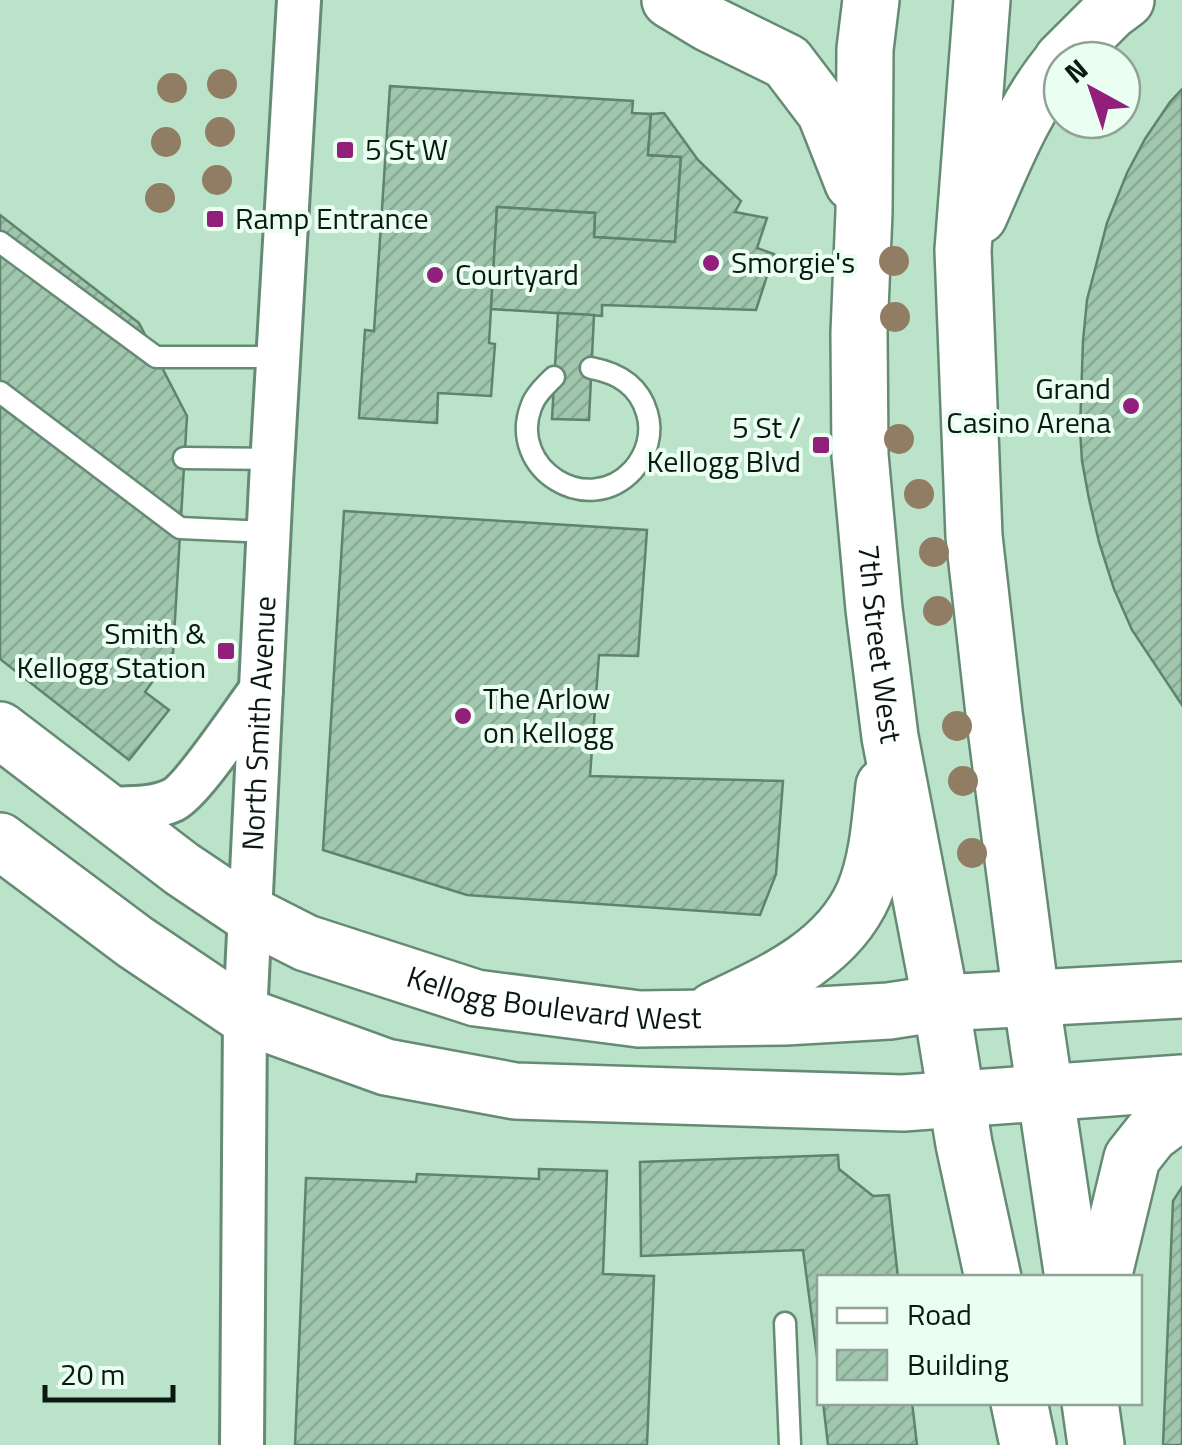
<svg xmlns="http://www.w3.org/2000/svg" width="1182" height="1445" viewBox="0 0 1182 1445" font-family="'Titillium Web',sans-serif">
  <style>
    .building { fill: url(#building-hatch); stroke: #5f846d; stroke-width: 2.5 }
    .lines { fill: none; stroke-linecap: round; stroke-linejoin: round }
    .lane-casing { stroke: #668b74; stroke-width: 25 }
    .street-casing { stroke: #668b74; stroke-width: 48 }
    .secondary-casing { stroke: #668b74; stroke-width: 60 }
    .lane { stroke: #fff; stroke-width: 20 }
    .street { stroke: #fff; stroke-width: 42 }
    .secondary { stroke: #fff; stroke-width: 55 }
    .tree { fill: #917c64 }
    .poi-dot { fill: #931f7d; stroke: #eafef1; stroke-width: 4 }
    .labels { text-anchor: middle; stroke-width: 8; stroke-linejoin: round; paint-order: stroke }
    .poi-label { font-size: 30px; fill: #0b1a11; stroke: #eafef1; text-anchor: start }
    .street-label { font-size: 30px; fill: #0b1a11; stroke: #eafef1 }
  </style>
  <defs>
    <pattern id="building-hatch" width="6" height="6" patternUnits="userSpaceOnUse" patternTransform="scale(2.5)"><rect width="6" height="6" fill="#a0c6ae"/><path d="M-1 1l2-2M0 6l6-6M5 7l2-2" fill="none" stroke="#88aa95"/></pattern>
  </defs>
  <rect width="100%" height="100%" fill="#bbe3c9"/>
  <!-- building -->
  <g class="building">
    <path d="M 390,86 L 633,101 L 632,113 L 651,114 L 648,155 L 681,157 L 675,242 L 594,237 L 595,213 L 497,207 L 489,343 L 495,344 L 491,396 L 438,393 L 437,423 L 359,418 L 365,330 L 374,331 Z"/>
    <path d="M 1182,89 L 1182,705 L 1132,630 L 1114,589 L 1099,542 L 1089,499 L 1082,461 L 1080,429 L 1083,341 L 1087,300 L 1107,223 L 1127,173 L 1145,139 L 1170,102 Z"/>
    <path d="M 664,113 L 698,160 L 741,201 L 735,212 L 767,218 L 757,248 L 774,254 L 756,310 L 602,305 L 602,316 L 491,309 L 497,207 L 595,213 L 594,237 L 675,242 L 681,157 L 648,155 L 651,114 Z"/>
    <path d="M 0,215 L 139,323 L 187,416 L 173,653 L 145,692 L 169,710 L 129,760 L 0,659 Z"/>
    <path d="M 558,313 L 594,315 L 589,420 L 552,419 Z"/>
    <path d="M 344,511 L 647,530 L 638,656 L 599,655 L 590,776 L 783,781 L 776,874 L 760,915 L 467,895 L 323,850 Z"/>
    <path d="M 838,1155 L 839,1169 L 873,1196 L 889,1195 L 898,1278 L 820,1278 L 820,1379 L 803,1250 L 641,1256 L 640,1162 Z"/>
    <path d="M 539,1169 L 607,1171 L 603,1274 L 654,1276 L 647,1445 L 295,1445 L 306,1178 L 416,1182 L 417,1174 L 539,1179 Z"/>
    <path d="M 1182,1187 L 1182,1445 L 1163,1445 L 1173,1201 Z"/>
    <path d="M 823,1402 L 912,1402 L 917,1445 L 828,1445 Z"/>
  </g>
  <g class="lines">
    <defs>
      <g id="lane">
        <path d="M 0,242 L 156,357 L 279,357"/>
        <path d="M 554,377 C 545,386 535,395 531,407 C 508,469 588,519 633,470 C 647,454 653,433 647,413 C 639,385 618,373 591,368"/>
        <path d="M 0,392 L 180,528 L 268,532"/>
        <path d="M 184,458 L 273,459"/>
        <path d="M 785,1323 L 790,1445"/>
      </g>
      <g id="street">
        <path d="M 104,809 C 127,808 152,810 173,800 C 193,790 244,712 261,690"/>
        <path id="s1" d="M 242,1445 L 245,1016 L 271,483 L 299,0"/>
      </g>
      <g id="secondary">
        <path d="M 670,0 L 708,23 L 787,62 L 825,112 L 853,183"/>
        <path id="s2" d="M 871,0 L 865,49 L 864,212 L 859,333 L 860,455 L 874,609 L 890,737 L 941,1003 L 964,1144 L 993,1278"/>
        <path d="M 982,0 L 963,250 L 974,536 L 994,713 L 1031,997 L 1073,1278"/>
        <path d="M 1062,60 L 1110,12 L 1126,0"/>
        <path d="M 979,216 C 1003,162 1024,106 1062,61"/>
        <path id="s3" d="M 0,730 L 182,869 L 249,914 L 306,943 L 476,998 L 639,1019 L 785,1017 L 889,1011 L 941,1003 L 1182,990"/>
        <path d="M 0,841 L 135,942 L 245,1016 L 386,1067 L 515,1091 L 903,1103 L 1182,1083"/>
        <path d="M 714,1010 C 771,983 837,955 864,893 C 878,859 880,822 884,786"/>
        <path d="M 1103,1278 L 1132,1158 L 1151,1134 L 1182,1111"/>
        <path d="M 1019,1402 L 1028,1445"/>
        <path d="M 1090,1402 L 1096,1445"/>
      </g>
    </defs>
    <!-- lane casing -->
    <use href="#lane" class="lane-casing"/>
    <!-- street casing -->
    <use href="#street" class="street-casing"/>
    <!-- secondary casing -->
    <use href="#secondary" class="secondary-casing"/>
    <!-- lane -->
    <use href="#lane" class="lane"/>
    <!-- street -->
    <use href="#street" class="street"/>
    <!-- secondary -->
    <use href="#secondary" class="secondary"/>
  </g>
  <!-- trees -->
  <g class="tree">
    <circle cx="222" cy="84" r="15"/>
    <circle cx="172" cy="88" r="15"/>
    <circle cx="220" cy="132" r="15"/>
    <circle cx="166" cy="142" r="15"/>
    <circle cx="217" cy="180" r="15"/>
    <circle cx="160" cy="198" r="15"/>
    <circle cx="894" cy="261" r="15"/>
    <circle cx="895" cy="317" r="15"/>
    <circle cx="899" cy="439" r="15"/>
    <circle cx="919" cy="494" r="15"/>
    <circle cx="934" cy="552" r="15"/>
    <circle cx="938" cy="611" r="15"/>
    <circle cx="957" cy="726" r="15"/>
    <circle cx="963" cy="781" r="15"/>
    <circle cx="972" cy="853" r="15"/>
  </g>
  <!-- markers -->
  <g class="poi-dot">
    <rect x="335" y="140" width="20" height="20" rx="5"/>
    <rect x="205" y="209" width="20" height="20" rx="5"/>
    <circle cx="711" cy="263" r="10"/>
    <circle cx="435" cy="275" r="10"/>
    <circle cx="1131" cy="406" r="10"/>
    <rect x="811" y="435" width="20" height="20" rx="5"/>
    <rect x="216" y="641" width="20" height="20" rx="5"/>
    <circle cx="463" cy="716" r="10"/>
  </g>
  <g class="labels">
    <!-- poi labels -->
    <g class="poi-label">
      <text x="365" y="160">5 St W</text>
      <text x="235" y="229">Ramp Entrance</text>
      <text x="731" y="273">Smorgie's</text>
      <text x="455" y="285">Courtyard</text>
      <text x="1111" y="399" text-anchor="end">Grand<tspan x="1111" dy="34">Casino Arena</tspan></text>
      <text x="801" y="438" text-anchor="end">5 St /<tspan x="801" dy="34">Kellogg Blvd</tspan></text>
      <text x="206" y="644" text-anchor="end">Smith &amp;<tspan x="206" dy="34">Kellogg Station</tspan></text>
      <text x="483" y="709">The Arlow<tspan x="483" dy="34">on Kellogg</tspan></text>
    </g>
    <!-- street labels -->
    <g class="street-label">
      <text dy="10" stroke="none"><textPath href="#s2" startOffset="645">7th Street West</textPath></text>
      <text dy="10" stroke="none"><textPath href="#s1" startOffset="722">North Smith Avenue</textPath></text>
      <text dy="10" stroke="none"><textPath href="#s3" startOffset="630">Kellogg Boulevard West</textPath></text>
    </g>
  </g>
  <!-- legend -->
  <rect x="817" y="1275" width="325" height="130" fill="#eafef1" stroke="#91a397" stroke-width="2.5"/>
  <rect x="837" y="1308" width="50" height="15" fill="#ffffff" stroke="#91a397" stroke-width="2.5"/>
  <text x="907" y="1325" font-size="30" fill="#0b1a11">Road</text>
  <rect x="837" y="1350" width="50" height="30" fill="url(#building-hatch)" stroke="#91a397" stroke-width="2.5"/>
  <text x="907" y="1375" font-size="30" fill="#0b1a11">Building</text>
  <!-- north arrow -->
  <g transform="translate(1092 90) rotate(320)"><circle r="48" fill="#eafef1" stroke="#91a397" stroke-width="2.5"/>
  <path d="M0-8L18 38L0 25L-18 38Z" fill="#931f7d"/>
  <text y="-15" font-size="28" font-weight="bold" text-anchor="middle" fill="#0b1a11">N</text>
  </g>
  <!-- scale -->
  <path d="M45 1385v15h128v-15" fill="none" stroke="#0b1a11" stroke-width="5"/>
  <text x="60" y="1385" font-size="30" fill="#0b1a11" stroke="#eafef1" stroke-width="8" paint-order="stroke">20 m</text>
</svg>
